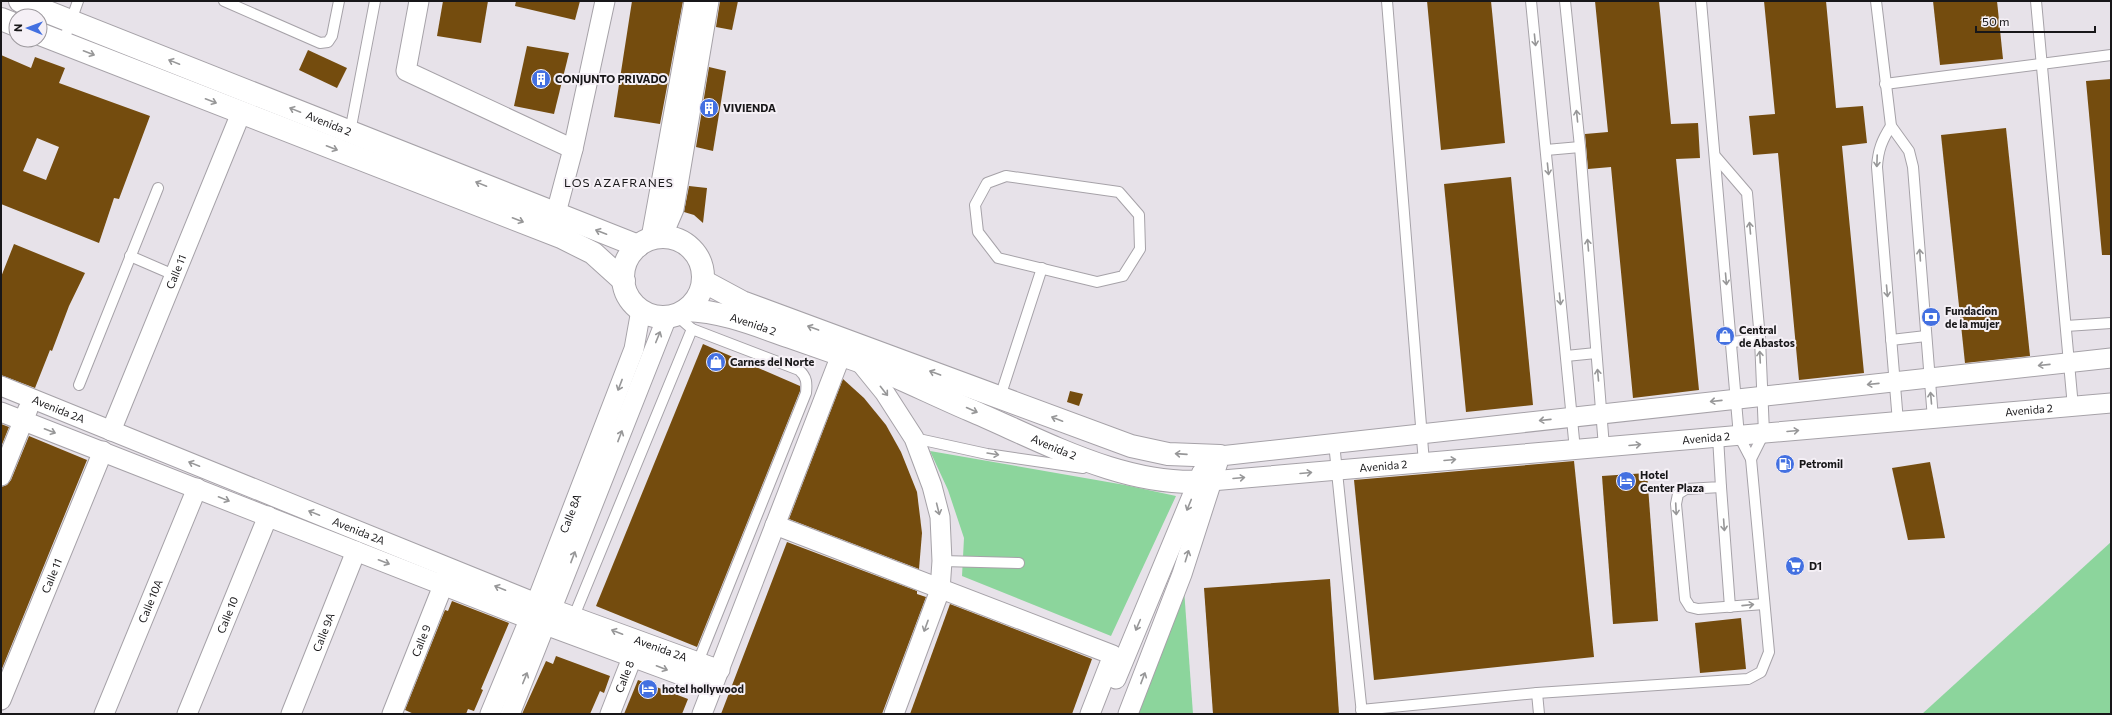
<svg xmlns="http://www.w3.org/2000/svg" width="2112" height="715" viewBox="0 0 2112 715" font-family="Commissioner,sans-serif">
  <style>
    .green { fill: #8cd59c }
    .building { fill: #744c0e; fill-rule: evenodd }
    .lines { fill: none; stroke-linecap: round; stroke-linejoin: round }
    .service-casing { stroke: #a6a2a8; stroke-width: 12 }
    .minor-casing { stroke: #a6a2a8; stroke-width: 21 }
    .tertiary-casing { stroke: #a6a2a8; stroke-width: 24 }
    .service { stroke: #fff; stroke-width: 10 }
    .minor { stroke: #fff; stroke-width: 19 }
    .tertiary { stroke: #fff; stroke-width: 22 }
    .oneway { stroke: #979798 }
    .labels { text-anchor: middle; stroke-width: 4; stroke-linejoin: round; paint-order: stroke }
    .poi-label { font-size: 11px; font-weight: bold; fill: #181719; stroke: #f5f0f6; text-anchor: start }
    .street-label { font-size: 11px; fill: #181719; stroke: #f5f0f6 }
    .neighbourhood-label { font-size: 12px; letter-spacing: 1px; fill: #181719; stroke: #f5f0f6 }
  </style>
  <rect width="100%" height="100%" fill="#e7e2e9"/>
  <!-- green -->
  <g class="green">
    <path d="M 930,451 L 1125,485 L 1176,496 L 1111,636 L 962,576 L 964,538 L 948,490 Z"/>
    <path d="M 2111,542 L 2111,714 L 1922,714 Z"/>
    <path d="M 1184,589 L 1193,714 L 1134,714 Z"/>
  </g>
  <!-- building -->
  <g class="building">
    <path d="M 443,1 L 488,1 L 481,43 L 437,36 Z"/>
    <path d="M 516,1 L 580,1 L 575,20 L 515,6 Z"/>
    <path d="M 632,1 L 683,1 L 660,124 L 614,117 Z"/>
    <path d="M 720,1 L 738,1 L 732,30 L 716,27 Z"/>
    <path d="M 1427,1 L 1491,1 L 1505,143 L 1441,150 Z"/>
    <path d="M 1595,1 L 1659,1 L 1671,124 L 1698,123 L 1700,158 L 1676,159 L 1699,390 L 1633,398 L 1611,167 L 1588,169 L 1585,134 L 1608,132 Z"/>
    <path d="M 1764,1 L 1826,1 L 1836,108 L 1863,106 L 1867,143 L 1842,146 L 1864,373 L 1799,380 L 1778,153 L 1753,155 L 1749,116 L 1775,114 Z"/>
    <path d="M 1933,1 L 1997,1 L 2003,59 L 1940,65 Z"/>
    <path d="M 527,46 L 569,53 L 554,114 L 514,106 Z"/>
    <path d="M 308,50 L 347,68 L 337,88 L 299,70 Z"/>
    <path d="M 1,55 L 31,68 L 35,57 L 65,68 L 59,83 L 150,116 L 119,199 L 114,198 L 99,243 L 1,204 ZM 37,138 L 59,147 L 46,180 L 23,171 Z"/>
    <path d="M 709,67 L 726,71 L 713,151 L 696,147 Z"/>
    <path d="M 2111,79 L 2111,255 L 2102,255 L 2086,81 Z"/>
    <path d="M 2006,128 L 2030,356 L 1965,363 L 1941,135 Z"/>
    <path d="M 1511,177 L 1533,405 L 1466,412 L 1444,184 Z"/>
    <path d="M 689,186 L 707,188 L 703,223 L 694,215 L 684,212 Z"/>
    <path d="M 14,244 L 85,273 L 69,306 L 52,351 L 50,350 L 35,388 L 1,375 L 1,277 Z"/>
    <path d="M 703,344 L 800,386 L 800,391 L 697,647 L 596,606 Z"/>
    <path d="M 843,379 L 864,398 L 886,425 L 901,452 L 917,492 L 922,533 L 919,569 L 789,519 Z"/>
    <path d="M 1070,391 L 1083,394 L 1079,406 L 1067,402 Z"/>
    <path d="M 1,424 L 9,427 L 1,447 Z"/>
    <path d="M 29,436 L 87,460 L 1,671 L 1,487 L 7,485 L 11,480 Z"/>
    <path d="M 1574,461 L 1594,657 L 1374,680 L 1354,480 Z"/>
    <path d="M 1930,462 L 1945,538 L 1908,540 L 1892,468 Z"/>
    <path d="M 1647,473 L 1658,621 L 1613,624 L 1602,476 Z"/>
    <path d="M 787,542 L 917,591 L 917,594 L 926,597 L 882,714 L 721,714 Z"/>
    <path d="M 1330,579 L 1339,714 L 1213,714 L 1204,588 Z"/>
    <path d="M 452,601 L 509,623 L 481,689 L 483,690 L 474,711 L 468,709 L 466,714 L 414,714 L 405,710 L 445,610 L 448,611 Z"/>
    <path d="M 950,604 L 1092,659 L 1072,714 L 910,714 Z"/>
    <path d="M 1741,618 L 1746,669 L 1700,673 L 1695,623 Z"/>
    <path d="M 556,656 L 610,676 L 604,693 L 600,691 L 590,714 L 522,714 L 546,661 L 553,664 Z"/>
    <path d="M 638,680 L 688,699 L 682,714 L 624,714 Z"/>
  </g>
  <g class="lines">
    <defs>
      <g id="service">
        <path d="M 224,1 L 320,43 L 328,42 L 332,36 L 339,1"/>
        <path d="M 1387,1 L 1424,463"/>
        <path d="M 1531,1 L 1575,450"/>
        <path d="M 1565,1 L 1580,147 L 1604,447"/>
        <path d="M 1876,1 L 1891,126 L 1909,151 L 1913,167 L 1933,419"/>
        <path d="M 2036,1 L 2073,407"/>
        <path d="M 63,43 L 78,1"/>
        <path d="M 1885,84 L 2111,55"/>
        <path d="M 1891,126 C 1882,140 1878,150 1877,167 L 1898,422"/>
        <path d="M 350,132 L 375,1"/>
        <path d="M 1546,150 L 1580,147"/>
        <path d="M 1716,157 L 1747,193 L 1760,339 L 1764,433 L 1751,459"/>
        <path d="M 1006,176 L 1119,192 L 1139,215 L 1140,249 L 1123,276 L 1097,282 L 998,258 L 978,232 L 975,205 L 987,183 Z"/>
        <path d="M 130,256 L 174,275"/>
        <path d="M 676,315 L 692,329"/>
        <path d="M 2066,326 L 2111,323"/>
        <path d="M 1891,340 L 1926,336"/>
        <path d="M 1732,342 L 1760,339"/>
        <path d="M 1566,356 L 1596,353"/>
        <path d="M 79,385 L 158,188"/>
        <path d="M 1000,397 L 1042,268"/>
        <path d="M 1718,437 L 1721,487 L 1686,489 L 1678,494 L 1676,504 L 1685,599 L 1690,607 L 1698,609 L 1764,604"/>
        <path d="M 914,438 L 987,454 L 1083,468"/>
        <path d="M 1334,443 L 1362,714"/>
        <path d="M 1721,487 L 1730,607"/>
        <path d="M 942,561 L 1019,563"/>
        <path d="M 574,616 L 692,329 L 799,370 C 807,377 807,383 806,393 L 698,662"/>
        <path d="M 1537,693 L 1539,714"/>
        <path d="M 1361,710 L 1537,693 L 1748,679 L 1761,672 L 1769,652 L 1751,459 L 1739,436 L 1701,1"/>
      </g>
      <g id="minor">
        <path d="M 419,1 L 406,71 L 573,149"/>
        <path d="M 556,213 L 573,149 L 605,1"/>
        <path d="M 662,237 L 674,209 L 709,1"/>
        <path d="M 651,238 L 694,1"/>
        <path d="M 859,361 L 885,393 L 914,438 L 932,486 L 940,517 L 942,561 L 940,590 L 894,714"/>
        <path id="s1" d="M 1,386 L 536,603 L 720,670"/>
        <path d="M 1,412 L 529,619 L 713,687"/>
        <path id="s2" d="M 111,431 L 241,113"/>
        <path d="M 1,476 L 28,409"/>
        <path id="s3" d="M 1211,481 L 2111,403"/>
        <path d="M 775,525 L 1113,655 L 1090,714"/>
        <path d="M 1116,679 L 1202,472"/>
        <path id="s4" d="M 1,700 L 103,451"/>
        <path id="s5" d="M 104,714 L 197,488"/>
        <path id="s6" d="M 187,714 L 268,516"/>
        <path id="s7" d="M 291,714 L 356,551"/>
        <path id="s8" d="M 392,714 L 448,573"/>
        <path id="s9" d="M 490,714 L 536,603 L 634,349 L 641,310"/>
        <path d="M 510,714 L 667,317"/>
        <path id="s10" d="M 610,714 L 637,645"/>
        <path d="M 702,714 L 841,355"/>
        <path d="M 1128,714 L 1182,574 L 1220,456 L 2111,358"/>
      </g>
      <g id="tertiary">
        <path id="s11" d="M 20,1 L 638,246"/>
        <path d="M 1,19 L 16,25"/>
        <path d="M 40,34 L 561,237 L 593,253 L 624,281"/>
        <circle cx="663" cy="277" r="40"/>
        <path d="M 703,281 L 742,302 L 1131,446 L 1168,454 L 1220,456"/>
        <path id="s12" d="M 686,310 C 722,311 756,325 790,337 C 813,345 836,353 859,361 C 897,376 933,394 970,410 C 1045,442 1127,489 1211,481"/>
      </g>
    </defs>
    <!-- service casing -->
    <use href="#service" class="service-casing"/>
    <!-- minor casing -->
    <use href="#minor" class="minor-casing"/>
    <!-- tertiary casing -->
    <use href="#tertiary" class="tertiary-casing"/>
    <!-- service -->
    <use href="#service" class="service"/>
    <!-- minor -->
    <use href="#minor" class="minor"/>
    <!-- tertiary -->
    <use href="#tertiary" class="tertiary"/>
  </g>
  <!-- one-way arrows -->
  <defs><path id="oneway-shaft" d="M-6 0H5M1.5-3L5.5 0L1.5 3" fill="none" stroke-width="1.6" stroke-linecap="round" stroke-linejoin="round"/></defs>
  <g class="oneway">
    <use href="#oneway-shaft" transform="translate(1535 40) rotate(84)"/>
    <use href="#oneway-shaft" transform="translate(89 53) rotate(21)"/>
    <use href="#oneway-shaft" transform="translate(174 62) rotate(-158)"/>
    <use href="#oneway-shaft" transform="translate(211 101) rotate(21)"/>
    <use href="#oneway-shaft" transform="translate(295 110) rotate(-158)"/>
    <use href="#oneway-shaft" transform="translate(1577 116) rotate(-96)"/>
    <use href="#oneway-shaft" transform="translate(332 148) rotate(21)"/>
    <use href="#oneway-shaft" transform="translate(1877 161) rotate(92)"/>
    <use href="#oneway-shaft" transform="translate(1548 169) rotate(84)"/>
    <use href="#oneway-shaft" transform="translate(481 184) rotate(-158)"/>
    <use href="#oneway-shaft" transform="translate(518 220) rotate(21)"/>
    <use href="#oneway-shaft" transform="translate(1750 228) rotate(-95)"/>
    <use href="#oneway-shaft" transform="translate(601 232) rotate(-159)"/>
    <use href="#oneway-shaft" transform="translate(1588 245) rotate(-95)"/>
    <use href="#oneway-shaft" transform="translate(1920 255) rotate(-94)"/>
    <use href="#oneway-shaft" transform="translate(1726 279) rotate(85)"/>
    <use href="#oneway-shaft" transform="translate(1887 291) rotate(85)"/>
    <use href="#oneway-shaft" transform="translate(1560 299) rotate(84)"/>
    <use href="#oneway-shaft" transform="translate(813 328) rotate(-160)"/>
    <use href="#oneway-shaft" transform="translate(658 337) rotate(-68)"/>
    <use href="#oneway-shaft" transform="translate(1760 357) rotate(-93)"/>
    <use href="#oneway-shaft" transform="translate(2044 365) rotate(174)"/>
    <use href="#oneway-shaft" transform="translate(935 373) rotate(-160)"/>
    <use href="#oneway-shaft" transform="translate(1598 375) rotate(-95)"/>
    <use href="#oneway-shaft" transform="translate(1873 384) rotate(174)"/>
    <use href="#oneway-shaft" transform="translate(620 385) rotate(111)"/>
    <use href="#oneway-shaft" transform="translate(884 391) rotate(52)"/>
    <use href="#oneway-shaft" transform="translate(1931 398) rotate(-95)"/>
    <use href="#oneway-shaft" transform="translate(1716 401) rotate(174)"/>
    <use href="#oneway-shaft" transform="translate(972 410) rotate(24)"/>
    <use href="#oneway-shaft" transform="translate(1057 419) rotate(-159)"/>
    <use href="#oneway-shaft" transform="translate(1545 420) rotate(174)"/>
    <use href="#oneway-shaft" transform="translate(50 431) rotate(21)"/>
    <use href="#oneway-shaft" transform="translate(1793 431) rotate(-5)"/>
    <use href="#oneway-shaft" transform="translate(620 436) rotate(-69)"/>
    <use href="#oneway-shaft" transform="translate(1635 445) rotate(-5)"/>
    <use href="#oneway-shaft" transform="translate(993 454) rotate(9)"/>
    <use href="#oneway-shaft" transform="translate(1181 454) rotate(-176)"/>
    <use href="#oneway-shaft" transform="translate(1450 460) rotate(-5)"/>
    <use href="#oneway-shaft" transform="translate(194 464) rotate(-158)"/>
    <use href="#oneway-shaft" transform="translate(1306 473) rotate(-5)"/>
    <use href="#oneway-shaft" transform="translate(1239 478) rotate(-5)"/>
    <use href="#oneway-shaft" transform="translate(224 499) rotate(22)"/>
    <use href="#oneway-shaft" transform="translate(1189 505) rotate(112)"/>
    <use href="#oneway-shaft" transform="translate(938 509) rotate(76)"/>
    <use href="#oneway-shaft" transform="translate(1676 509) rotate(87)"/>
    <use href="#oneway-shaft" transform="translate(314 513) rotate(-158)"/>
    <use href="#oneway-shaft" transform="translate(1724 525) rotate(86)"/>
    <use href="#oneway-shaft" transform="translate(1187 556) rotate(-73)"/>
    <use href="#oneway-shaft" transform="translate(573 557) rotate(-69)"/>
    <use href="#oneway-shaft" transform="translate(384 562) rotate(21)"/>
    <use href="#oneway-shaft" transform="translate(500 588) rotate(-158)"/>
    <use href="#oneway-shaft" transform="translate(1748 605) rotate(-6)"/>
    <use href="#oneway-shaft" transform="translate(1138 625) rotate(113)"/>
    <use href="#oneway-shaft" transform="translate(926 626) rotate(110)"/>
    <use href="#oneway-shaft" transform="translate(617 632) rotate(-159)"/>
    <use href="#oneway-shaft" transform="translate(662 668) rotate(21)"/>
    <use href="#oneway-shaft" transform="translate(525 678) rotate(-68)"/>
    <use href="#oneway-shaft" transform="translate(1143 678) rotate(-69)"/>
  </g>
  <!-- icons -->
  <defs>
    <symbol id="building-disc" viewBox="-11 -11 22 22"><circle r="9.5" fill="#4370e1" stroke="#f5f0f6"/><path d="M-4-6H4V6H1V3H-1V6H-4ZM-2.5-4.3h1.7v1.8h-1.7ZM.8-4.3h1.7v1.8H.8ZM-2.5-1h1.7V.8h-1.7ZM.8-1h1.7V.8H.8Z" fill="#fff"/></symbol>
    <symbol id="bank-disc" viewBox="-11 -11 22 22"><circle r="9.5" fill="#4370e1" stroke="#f5f0f6"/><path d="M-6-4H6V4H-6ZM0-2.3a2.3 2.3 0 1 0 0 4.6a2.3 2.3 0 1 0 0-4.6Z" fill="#fff"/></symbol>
    <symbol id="shop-disc" viewBox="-11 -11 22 22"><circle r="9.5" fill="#4370e1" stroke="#f5f0f6"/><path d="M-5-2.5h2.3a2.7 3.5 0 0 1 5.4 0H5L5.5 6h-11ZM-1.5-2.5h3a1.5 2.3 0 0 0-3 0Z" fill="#fff"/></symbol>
    <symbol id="fuel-disc" viewBox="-11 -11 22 22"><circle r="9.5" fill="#4370e1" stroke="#f5f0f6"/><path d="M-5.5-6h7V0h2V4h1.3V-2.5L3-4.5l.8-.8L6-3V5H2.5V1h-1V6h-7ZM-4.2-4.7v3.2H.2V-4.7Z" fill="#fff"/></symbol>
    <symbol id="hotel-disc" viewBox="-11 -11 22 22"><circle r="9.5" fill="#4370e1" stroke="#f5f0f6"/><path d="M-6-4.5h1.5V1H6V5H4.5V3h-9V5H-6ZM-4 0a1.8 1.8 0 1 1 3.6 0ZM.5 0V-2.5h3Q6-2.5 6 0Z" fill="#fff"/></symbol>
    <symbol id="supermarket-disc" viewBox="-11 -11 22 22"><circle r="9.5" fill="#4370e1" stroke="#f5f0f6"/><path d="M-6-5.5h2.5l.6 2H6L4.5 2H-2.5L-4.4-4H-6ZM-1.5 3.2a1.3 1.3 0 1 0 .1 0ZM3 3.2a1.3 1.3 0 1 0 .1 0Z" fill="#fff"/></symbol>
  </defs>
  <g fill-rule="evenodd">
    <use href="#building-disc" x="530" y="68" width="22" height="22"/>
    <use href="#building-disc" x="698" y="97" width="22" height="22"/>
    <use href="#bank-disc" x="1920" y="306" width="22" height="22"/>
    <use href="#shop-disc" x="1714" y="325" width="22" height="22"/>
    <use href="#shop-disc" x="705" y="351" width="22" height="22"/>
    <use href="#fuel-disc" x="1774" y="453" width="22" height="22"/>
    <use href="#hotel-disc" x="1615" y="470" width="22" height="22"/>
    <use href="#supermarket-disc" x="1784" y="555" width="22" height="22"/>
    <use href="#hotel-disc" x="637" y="678" width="22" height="22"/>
  </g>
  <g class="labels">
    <!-- poi labels -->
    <g class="poi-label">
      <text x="555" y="83">CONJUNTO PRIVADO</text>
      <text x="723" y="112">VIVIENDA</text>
      <text x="1945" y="315">Fundacion<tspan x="1945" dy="13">de la mujer</tspan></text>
      <text x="1739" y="334">Central<tspan x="1739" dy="13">de Abastos</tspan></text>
      <text x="730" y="366">Carnes del Norte</text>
      <text x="1799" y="468">Petromil</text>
      <text x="1640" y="479">Hotel<tspan x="1640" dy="13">Center Plaza</tspan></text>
      <text x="1809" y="570">D1</text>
      <text x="662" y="693">hotel hollywood</text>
    </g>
    <!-- street labels -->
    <g class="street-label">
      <text dy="4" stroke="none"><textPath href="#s11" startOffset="332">Avenida 2</textPath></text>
      <text dy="4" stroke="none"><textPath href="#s2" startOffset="172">Calle 11</textPath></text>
      <text dy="4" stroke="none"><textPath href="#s12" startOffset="69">Avenida 2</textPath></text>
      <text dy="4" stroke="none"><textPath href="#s1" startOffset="62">Avenida 2A</textPath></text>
      <text dy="4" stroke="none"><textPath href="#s3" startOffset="821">Avenida 2</textPath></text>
      <text dy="4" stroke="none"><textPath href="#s3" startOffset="497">Avenida 2</textPath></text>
      <text dy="4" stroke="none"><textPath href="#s12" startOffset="394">Avenida 2</textPath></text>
      <text dy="4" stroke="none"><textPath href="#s3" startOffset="173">Avenida 2</textPath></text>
      <text dy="4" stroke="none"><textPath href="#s9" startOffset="216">Calle 8A</textPath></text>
      <text dy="4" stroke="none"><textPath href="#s1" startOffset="386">Avenida 2A</textPath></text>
      <text dy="4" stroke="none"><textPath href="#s4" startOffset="134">Calle 11</textPath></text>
      <text dy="4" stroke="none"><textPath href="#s5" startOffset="122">Calle 10A</textPath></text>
      <text dy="4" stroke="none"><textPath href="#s6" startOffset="107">Calle 10</textPath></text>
      <text dy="4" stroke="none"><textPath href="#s7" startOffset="88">Calle 9A</textPath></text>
      <text dy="4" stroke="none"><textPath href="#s8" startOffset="79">Calle 9</textPath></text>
      <text dy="4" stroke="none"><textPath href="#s1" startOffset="710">Avenida 2A</textPath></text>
      <text dy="4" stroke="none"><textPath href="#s10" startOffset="40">Calle 8</textPath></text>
    </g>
    <!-- neighbourhood labels -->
    <g class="neighbourhood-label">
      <text x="619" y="187">LOS AZAFRANES</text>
    </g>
  </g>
  <!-- border -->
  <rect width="2112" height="715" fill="none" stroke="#181719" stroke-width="4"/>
  <!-- north arrow -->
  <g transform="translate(28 28) rotate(271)"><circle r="19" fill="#f5f0f6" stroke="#9d999e"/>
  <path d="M0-3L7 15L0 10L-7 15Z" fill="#4370e1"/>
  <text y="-6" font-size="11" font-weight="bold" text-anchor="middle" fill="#181719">N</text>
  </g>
  <!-- scale -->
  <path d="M1976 26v6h119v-6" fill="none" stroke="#181719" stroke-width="2"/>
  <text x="1982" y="26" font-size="12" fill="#181719" stroke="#f5f0f6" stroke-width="3" paint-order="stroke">50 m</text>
</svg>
